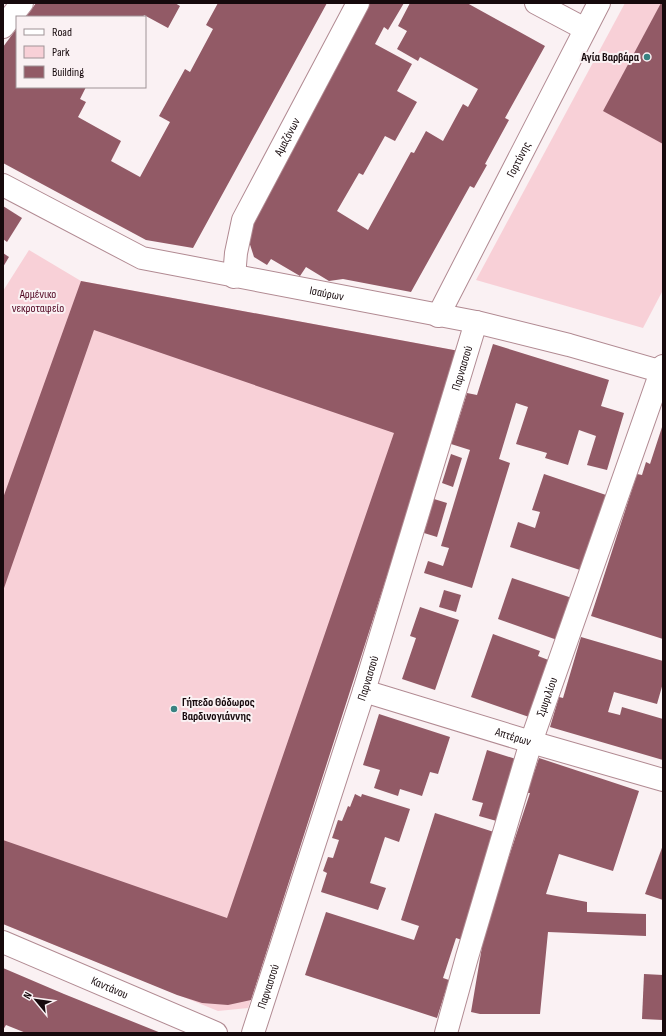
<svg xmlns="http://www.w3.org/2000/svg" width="666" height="1036" viewBox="0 0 666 1036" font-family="'Sofia Sans Condensed',sans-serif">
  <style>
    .green { fill: #f8d0d7 }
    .building { fill: #925a66 }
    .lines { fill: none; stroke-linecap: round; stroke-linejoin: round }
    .minor-casing { stroke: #b18a92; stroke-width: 24 }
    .minor { stroke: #fff; stroke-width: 22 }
    .poi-dot { fill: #398281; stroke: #faf1f3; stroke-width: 1.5 }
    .labels { text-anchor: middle; stroke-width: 4; stroke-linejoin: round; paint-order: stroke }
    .poi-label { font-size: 12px; font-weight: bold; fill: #16090c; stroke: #faf1f3; text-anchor: end }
    .street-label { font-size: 12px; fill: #16090c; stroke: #faf1f3 }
    .park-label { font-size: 12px; fill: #520823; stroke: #faf1f3 }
  </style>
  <rect width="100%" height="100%" fill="#faf1f3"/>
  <!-- green -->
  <g class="green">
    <path d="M 625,3 L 663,3 L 663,290 L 643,328 L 476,280 Z"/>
    <path d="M 29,250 L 81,281 L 459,351 L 248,1008 L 218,1011 L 3,924 L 3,291 Z"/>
  </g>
  <!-- building -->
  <g class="building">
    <path d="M 36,3 L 175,3 L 180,6 L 168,28 L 144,15 L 143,17 L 26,17 Z"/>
    <path d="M 218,3 L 327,3 L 193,248 L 146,240 L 3,163 L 3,47 L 17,28 L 17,87 L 86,87 L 80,99 L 86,102 L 78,117 L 121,141 L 111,161 L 140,177 L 170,122 L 159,116 L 185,69 L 190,72 L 213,29 L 206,25 Z"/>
    <path d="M 366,3 L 404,3 L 388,30 L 384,27 L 375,44 L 412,64 L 397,91 L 417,102 L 395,141 L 385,136 L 363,175 L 359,173 L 337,211 L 368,230 L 411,152 L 414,153 L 426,131 L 443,141 L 463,104 L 468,107 L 478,89 L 420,57 L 418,61 L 397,49 L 407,31 L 398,26 L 410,3 L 467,3 L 545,46 L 505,118 L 509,120 L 485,164 L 487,165 L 474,188 L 470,186 L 411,292 L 343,279 L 329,281 L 306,267 L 300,276 L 271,259 L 267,265 L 254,257 L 245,229 L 341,59 L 336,56 Z"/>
    <path d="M 661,3 L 663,3 L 663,144 L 603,111 Z"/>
    <path d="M 3,206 L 22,218 L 7,242 L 3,239 Z"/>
    <path d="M 3,253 L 9,257 L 3,267 Z"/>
    <path d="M 81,281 L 459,351 L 251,1000 L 228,1005 L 202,1003 L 177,995 L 3,924 L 3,840 L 227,918 L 394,433 L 94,330 L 3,591 L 3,498 Z"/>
    <path d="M 493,344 L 609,380 L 601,406 L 624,413 L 607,470 L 587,465 L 596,436 L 579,430 L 568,465 L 545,458 L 547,453 L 516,444 L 528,407 L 516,403 L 499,459 L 510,463 L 472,588 L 424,573 L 428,561 L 443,566 L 449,548 L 441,546 L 470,450 L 451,444 L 467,393 L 477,395 Z"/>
    <path d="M 663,424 L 663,639 L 591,616 L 637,474 L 642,475 L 646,462 L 650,464 Z"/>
    <path d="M 451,454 L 462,458 L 453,487 L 442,483 Z"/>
    <path d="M 544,474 L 606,495 L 580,570 L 510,547 L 518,522 L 535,528 L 540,512 L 532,510 Z"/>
    <path d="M 434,499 L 447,503 L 437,537 L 424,533 Z"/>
    <path d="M 512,578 L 575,599 L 560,641 L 498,619 Z"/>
    <path d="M 444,590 L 461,595 L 456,612 L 439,607 Z"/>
    <path d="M 420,607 L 459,620 L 435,690 L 402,679 L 416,638 L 410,636 Z"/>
    <path d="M 493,634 L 540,651 L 538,656 L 551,661 L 532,718 L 471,697 Z"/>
    <path d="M 581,637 L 663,661 L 663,683 L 657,704 L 614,692 L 608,712 L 620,715 L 622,707 L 663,719 L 663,760 L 550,727 L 559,697 L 563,698 Z"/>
    <path d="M 379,714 L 450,737 L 438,774 L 430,772 L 422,796 L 400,789 L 398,796 L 374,788 L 380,770 L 363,765 Z"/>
    <path d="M 487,750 L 519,760 L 500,822 L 479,816 L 483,803 L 472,800 Z"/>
    <path d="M 539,758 L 639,791 L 613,871 L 559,854 L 546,894 L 587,902 L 587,912 L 646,914 L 646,936 L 548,932 L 540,1014 L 480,1014 L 471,1012 L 485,929 L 530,793 L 527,793 Z"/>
    <path d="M 355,794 L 361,797 L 362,794 L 410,809 L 399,842 L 385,837 L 370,883 L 386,888 L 378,910 L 321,892 L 327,873 L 323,871 L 328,857 L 333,858 L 339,840 L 332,838 L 338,820 L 342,821 L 348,806 L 350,807 Z"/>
    <path d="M 435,813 L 497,833 L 462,940 L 456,938 L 443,978 L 449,980 L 437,1018 L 305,975 L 326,912 L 414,940 L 419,926 L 401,920 Z"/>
    <path d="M 663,845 L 663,900 L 645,894 Z"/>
    <path d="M 3,968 L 64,994 L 161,1033 L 26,1033 L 6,1025 L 3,1030 Z"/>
    <path d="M 644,974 L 663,975 L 663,1020 L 642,1019 Z"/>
  </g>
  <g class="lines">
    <defs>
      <g id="minor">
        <path d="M 536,3 L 585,29"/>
        <path d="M 3,27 L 22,3"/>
        <path id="s1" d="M 3,185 L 142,258 L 476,322 L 569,345 L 663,372"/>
        <path id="s2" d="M 234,277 L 236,253 L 243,220 L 358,3"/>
        <path id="s3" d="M 438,316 L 599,3"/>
        <path id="s4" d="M 364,691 L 531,742 L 663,780"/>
        <path id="s5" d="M 3,942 L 216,1033"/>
        <path id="s6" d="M 253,1033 L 364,691 L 476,322"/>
        <path id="s7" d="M 446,1033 L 467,957 L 531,742 L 663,366"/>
      </g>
    </defs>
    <!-- minor casing -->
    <use href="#minor" class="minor-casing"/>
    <!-- minor -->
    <use href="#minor" class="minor"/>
  </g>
  <!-- markers -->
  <g class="poi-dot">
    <circle cx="647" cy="57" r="4"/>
    <circle cx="174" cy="709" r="4"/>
  </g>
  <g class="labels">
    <!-- poi labels -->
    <g class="poi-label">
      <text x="639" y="61">Αγία Βαρβάρα</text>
      <text x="182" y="706" text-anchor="start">Γήπεδο Θόδωρος<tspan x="182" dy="14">Βαρδινογιάννης</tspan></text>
    </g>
    <!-- street labels -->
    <g class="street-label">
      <text dy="4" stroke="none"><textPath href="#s2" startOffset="152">Αμαζόνων</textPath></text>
      <text dy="4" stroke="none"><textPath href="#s3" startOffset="176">Γορτύνης</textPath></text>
      <text dy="4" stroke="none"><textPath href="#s1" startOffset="345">Ισαύρων</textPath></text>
      <text dy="4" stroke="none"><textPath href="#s6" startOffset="697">Παρνασσού</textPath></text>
      <text dy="4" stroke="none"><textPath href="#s6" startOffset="373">Παρνασσού</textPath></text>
      <text dy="4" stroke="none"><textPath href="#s7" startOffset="351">Σμυριλίου</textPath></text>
      <text dy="4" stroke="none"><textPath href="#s4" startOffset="156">Απτέρων</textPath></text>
      <text dy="4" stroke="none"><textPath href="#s6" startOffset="49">Παρνασσού</textPath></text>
      <text dy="4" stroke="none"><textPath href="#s5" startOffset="116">Καντάνου</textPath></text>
    </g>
    <!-- park labels -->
    <g class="park-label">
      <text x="38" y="298">Αρμένικο<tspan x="38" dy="14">νεκροταφείο</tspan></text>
    </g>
  </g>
  <!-- border -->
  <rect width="666" height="1036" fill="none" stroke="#16090c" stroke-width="8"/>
  <!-- legend -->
  <rect x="16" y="16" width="130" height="72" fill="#faf1f3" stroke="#9f9497"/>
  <rect x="24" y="29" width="20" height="6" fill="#ffffff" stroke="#9f9497"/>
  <text x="52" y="36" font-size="12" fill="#16090c">Road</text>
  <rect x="24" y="46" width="20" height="12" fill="#f8d0d7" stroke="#9f9497"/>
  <text x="52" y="56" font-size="12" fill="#16090c">Park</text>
  <rect x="24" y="66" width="20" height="12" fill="#925a66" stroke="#9f9497"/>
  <text x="52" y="76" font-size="12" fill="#16090c">Building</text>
  <!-- north arrow -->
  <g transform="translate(36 1000) rotate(299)" stroke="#faf1f3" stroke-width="3" paint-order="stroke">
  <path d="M0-3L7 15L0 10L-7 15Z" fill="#16090c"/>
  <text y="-6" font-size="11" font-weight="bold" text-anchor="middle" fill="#16090c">N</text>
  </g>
</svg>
